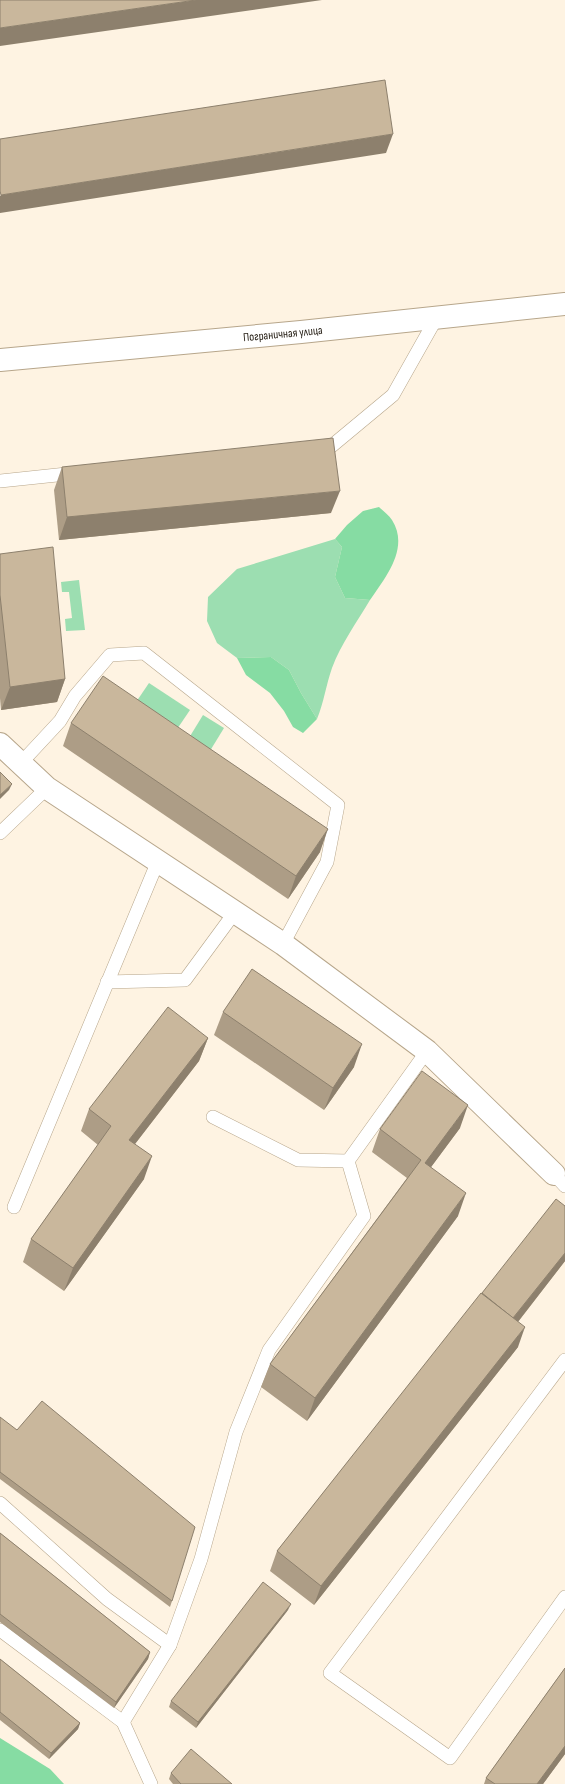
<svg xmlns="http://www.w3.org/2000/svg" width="565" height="1784" viewBox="0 0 565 1784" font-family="'Sofia Sans Condensed',sans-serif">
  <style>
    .green { fill: #9cdeb1 }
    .forest { fill: #86dca3 }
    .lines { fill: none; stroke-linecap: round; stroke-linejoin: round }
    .service-casing { stroke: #b7a68b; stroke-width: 14 }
    .minor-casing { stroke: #b7a68b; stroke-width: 24 }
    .tertiary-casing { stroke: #b7a68b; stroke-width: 24 }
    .service { stroke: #fff; stroke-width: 13 }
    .minor { stroke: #fff; stroke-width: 22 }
    .tertiary { stroke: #fff; stroke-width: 22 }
    .wall { fill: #ad9d86 }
    .shaded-wall { fill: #8d806d }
    .building { fill: #c9b79c; stroke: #8d806d }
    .labels { text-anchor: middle; stroke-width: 3; stroke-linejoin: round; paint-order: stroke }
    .street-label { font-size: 12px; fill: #20190f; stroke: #fff }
  </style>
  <rect width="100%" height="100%" fill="#fef3e2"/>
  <!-- green -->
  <g class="green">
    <path d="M 335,539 L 342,547 L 335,577 L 345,598 L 370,600 C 357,622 341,644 332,668 C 326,685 324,702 317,719 L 301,693 L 289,670 L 271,657 L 237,658 L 217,643 L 207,621 L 208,597 L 237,569 Z"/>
    <path d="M 79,580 L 85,630 L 66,631 L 65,619 L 72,618 L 69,592 L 62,592 L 61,582 Z"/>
    <path d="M 149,683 L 190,710 L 171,738 L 130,711 Z"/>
    <path d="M 203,715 L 224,728 L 205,759 L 184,746 Z"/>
  </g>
  <!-- forest -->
  <g class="forest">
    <path d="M 379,507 C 383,511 389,515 392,520 C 410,548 385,578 370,600 L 345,598 L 335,577 L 342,547 L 335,539 L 347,525 L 363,511 Z"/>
    <path d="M 271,657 L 289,670 L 301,693 L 317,719 L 303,733 L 293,727 L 284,711 L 270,693 L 246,675 L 237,658 Z"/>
    <path d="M 0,1738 L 50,1769 L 64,1784 L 0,1784 Z"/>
  </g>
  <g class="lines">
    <defs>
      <g id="service">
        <path d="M 318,450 L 328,449 L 393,395 L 437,317"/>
        <path d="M 0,481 L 76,473"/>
        <path d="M 21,763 L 60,721 L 75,696 L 110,655 L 144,653 L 338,805 L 327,862 L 283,944"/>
        <path d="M 0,833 L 47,788"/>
        <path d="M 107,982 L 185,980 L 235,912"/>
        <path d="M 213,1117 L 298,1160 L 348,1161"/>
        <path d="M 554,1174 L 565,1186"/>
        <path d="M 14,1207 L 158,861"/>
        <path d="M 565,1360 L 330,1673 L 450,1758 L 565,1597"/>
        <path d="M 0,1503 L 107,1599 L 170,1645 L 201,1559 L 236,1432 L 269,1350 L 364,1216 L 348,1161 L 427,1051"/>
        <path d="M 0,1630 L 123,1722 L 170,1645"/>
        <path d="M 123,1722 L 151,1784"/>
      </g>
      <path id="minor" d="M 0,744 L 47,788 L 283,944 L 427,1051 L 554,1174"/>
      <g id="tertiary">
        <path id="s1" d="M 0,360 L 301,332 L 565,304"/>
      </g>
    </defs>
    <!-- service casing -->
    <use href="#service" class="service-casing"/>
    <!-- minor casing -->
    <use href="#minor" class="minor-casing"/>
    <!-- tertiary casing -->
    <use href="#tertiary" class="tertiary-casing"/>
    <!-- service -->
    <use href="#service" class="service"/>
    <!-- minor -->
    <use href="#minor" class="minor"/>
    <!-- tertiary -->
    <use href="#tertiary" class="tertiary"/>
  </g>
  <!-- wall -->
  <g class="wall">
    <path d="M 62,467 L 331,513 L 59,540 L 54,490 Z"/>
    <path d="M 0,554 L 65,679 L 57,702 L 1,710 L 0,698 Z"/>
    <path d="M 71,723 L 320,852 L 288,899 L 63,746 Z"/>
    <path d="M 223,1012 L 354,1067 L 324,1110 L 214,1035 Z"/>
    <path d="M 208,1038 L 199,1061 L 135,1144 L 144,1179 L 64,1291 L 23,1262 L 31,1239 L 98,1145 L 81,1131 L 89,1109 Z"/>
    <path d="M 460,1128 L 431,1167 L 458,1216 L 307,1421 L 261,1387 L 270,1364 L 407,1178 L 372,1152 L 380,1129 Z"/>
    <path d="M 565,1206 L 565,1261 L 518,1322 L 518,1347 L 314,1605 L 270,1571 L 277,1551 L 482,1293 Z"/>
    <path d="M 0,1417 L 172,1601 L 170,1607 L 0,1479 Z"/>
    <path d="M 0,1533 L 150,1652 L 148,1659 L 114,1708 L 0,1622 Z"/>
    <path d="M 288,1610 L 196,1728 L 169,1707 L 171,1701 Z"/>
    <path d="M 0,1659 L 80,1723 L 78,1729 L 49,1759 L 0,1720 Z"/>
    <path d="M 565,1668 L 565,1754 L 543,1784 L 484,1784 L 486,1778 Z"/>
    <path d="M 171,1773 L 232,1784 L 173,1784 L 169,1779 Z"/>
  </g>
  <!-- shaded-wall -->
  <g class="shaded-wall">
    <path d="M 196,0 L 322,0 L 0,46 L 0,28 Z"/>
    <path d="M 393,134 L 386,153 L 0,213 L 0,196 L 1,195 Z"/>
    <path d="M 340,491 L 331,513 L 59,540 L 67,517 Z"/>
    <path d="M 65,679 L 57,702 L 1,710 L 10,687 Z"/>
    <path d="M 12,784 L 9,790 L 0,799 L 0,795 Z"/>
    <path d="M 328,829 L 320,852 L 288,899 L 296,876 Z"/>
    <path d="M 208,1038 L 199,1061 L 121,1162 L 129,1140 Z"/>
    <path d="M 362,1044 L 354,1067 L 324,1110 L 333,1088 Z"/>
    <path d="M 468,1105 L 460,1128 L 417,1186 L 425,1163 Z"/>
    <path d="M 152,1156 L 144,1179 L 64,1291 L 73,1268 Z"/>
    <path d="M 466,1193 L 458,1216 L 307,1421 L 315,1398 Z"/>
    <path d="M 565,1253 L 565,1261 L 506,1337 L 511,1321 Z"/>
    <path d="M 525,1327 L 518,1347 L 314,1605 L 321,1586 Z"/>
    <path d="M 291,1604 L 288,1610 L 196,1728 L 198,1722 Z"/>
    <path d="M 150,1652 L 148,1659 L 114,1708 L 116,1702 Z"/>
    <path d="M 80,1723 L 78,1729 L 49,1759 L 51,1753 Z"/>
    <path d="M 565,1746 L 565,1754 L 543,1784 L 537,1784 Z"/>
  </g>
  <!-- building -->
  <g class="building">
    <path d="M 0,0 L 196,0 L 0,28 Z"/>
    <path d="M 385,80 L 393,134 L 1,195 L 0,191 L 0,139 Z"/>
    <path d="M 333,438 L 340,491 L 67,517 L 62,467 Z"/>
    <path d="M 53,547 L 65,679 L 10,687 L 0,595 L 0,554 Z"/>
    <path d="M 103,676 L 328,829 L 296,876 L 71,723 Z"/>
    <path d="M 0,772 L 12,784 L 0,795 Z"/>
    <path d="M 252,969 L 362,1044 L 333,1088 L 223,1012 Z"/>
    <path d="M 168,1007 L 208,1038 L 129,1140 L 152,1156 L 73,1268 L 31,1239 L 111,1126 L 89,1109 Z"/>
    <path d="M 422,1071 L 468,1105 L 425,1163 L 466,1193 L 315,1398 L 270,1364 L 421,1160 L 380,1129 Z"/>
    <path d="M 556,1199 L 565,1206 L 565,1253 L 513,1318 L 482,1293 Z"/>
    <path d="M 481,1293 L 525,1327 L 321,1586 L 277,1551 Z"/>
    <path d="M 42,1401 L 195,1527 L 172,1601 L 0,1472 L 0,1417 L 17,1430 Z"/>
    <path d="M 0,1533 L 150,1652 L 116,1702 L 0,1614 Z"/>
    <path d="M 263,1582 L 291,1604 L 198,1722 L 171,1701 Z"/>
    <path d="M 0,1659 L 80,1723 L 51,1753 L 0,1712 Z"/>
    <path d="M 565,1668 L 565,1746 L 537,1784 L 495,1784 L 486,1778 Z"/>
    <path d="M 191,1749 L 232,1784 L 181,1784 L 171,1773 Z"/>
  </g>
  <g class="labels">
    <!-- street labels -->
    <g class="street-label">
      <text dy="4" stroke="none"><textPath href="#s1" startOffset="284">Пограничная улица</textPath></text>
    </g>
  </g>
</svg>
